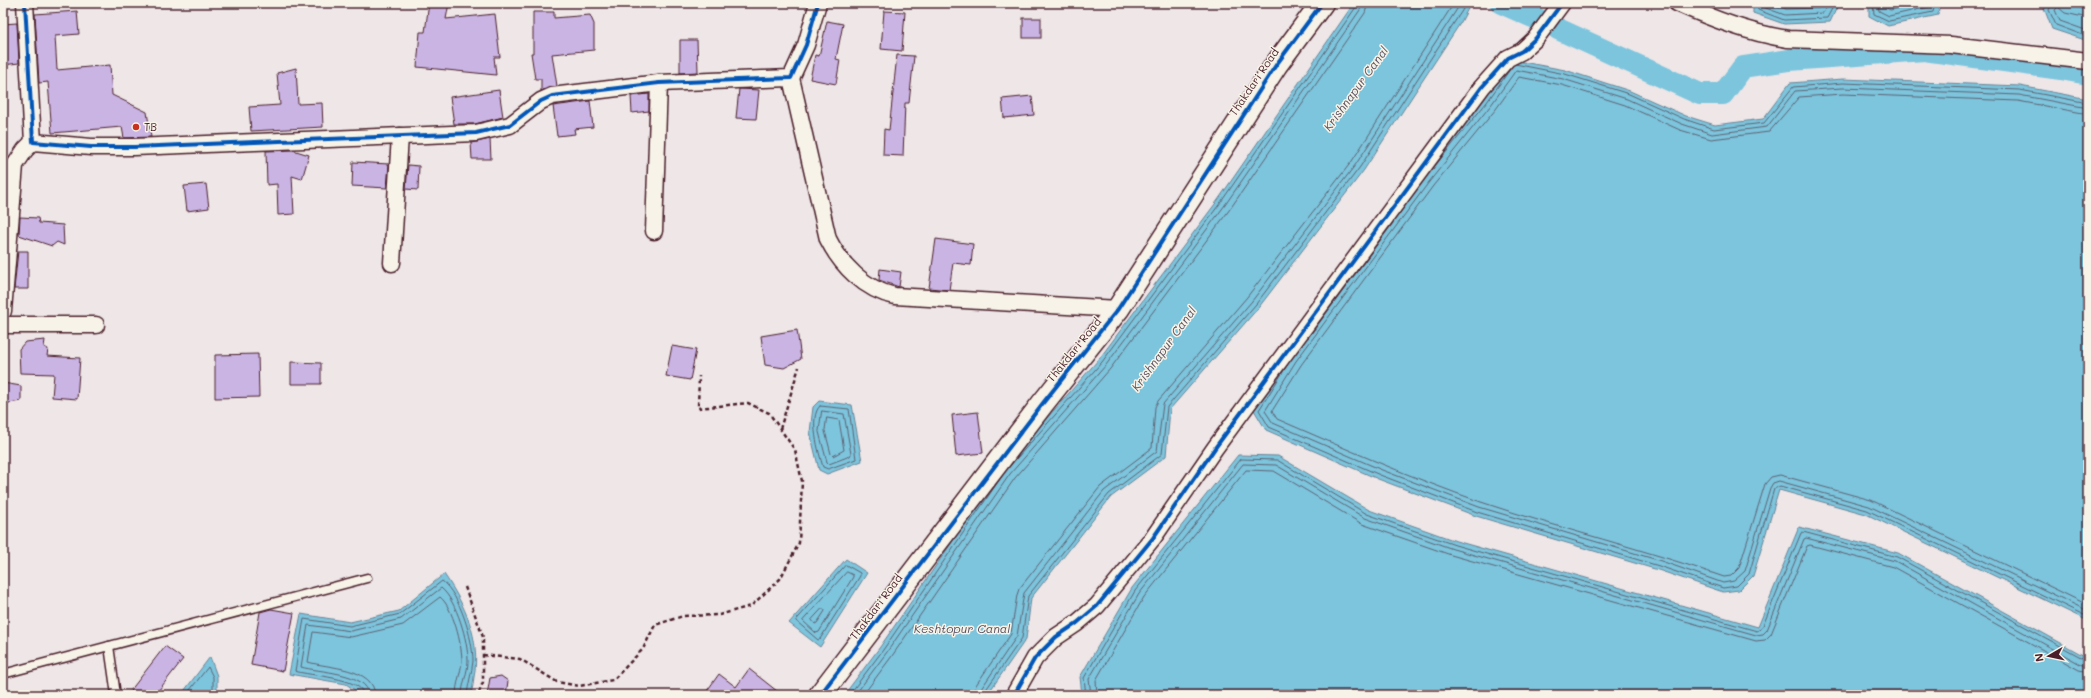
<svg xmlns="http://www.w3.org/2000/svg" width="2091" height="698" viewBox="0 0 2091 698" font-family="Mali,sans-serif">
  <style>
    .water { fill: #7cc5dd; stroke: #688396 }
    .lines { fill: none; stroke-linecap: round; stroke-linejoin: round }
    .shore { stroke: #5e6172; stroke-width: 1 }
    .canal { stroke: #7cc5dd; stroke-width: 22 }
    .building { fill: #c9b4e4; stroke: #4a1f2b }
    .lane-casing { stroke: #4a1f2b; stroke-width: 11 }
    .street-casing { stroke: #4a1f2b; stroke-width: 19 }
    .secondary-casing { stroke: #4a1f2b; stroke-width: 25 }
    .path { stroke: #4a1f2b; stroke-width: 2.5; stroke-dasharray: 4 3; stroke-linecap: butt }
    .lane { stroke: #f7f3e8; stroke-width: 8 }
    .street { stroke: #f7f3e8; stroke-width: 16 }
    .secondary { stroke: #f7f3e8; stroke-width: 22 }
    .cycleway-casing { stroke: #f7f3e8; stroke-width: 6 }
    .cycleway { stroke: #0057b8; stroke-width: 4 }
    .poi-dot { fill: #c8321e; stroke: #f7f3e8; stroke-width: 1.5 }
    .labels { text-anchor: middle; stroke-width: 3; stroke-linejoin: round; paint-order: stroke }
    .street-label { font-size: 11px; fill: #4a1f2b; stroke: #f7f3e8 }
    .poi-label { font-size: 11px; fill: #4a1f2b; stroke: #f7f3e8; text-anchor: start }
    .water-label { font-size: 12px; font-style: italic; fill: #595160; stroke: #f7f3e8 }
  </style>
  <rect width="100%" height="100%" fill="#eee6e7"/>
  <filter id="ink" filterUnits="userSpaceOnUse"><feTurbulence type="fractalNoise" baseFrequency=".025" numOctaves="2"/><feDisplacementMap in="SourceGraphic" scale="8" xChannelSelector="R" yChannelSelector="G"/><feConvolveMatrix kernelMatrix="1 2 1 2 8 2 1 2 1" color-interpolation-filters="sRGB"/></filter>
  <g filter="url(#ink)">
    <!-- water -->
    <g class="water">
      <path d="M 1354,3 L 1471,3 L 1461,22 L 1364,170 L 1259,307 L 1170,409 L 1166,456 L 1111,497 L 1031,598 L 1026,639 L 987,695 L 844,695 L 880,647 L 1003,468 L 1099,359 L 1218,200 Z"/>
      <path d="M 1753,3 L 1839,3 L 1830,22 L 1784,24 L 1753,13 Z"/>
      <path d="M 1869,3 L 1940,3 L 1938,15 L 1888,26 L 1869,16 Z"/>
      <path d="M 2049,3 L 2061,3 L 2088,10 L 2088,41 L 2052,29 L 2044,8 Z"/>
      <path d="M 1512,60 L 1565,70 L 1630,91 L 1686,116 L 1715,125 L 1763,119 L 1790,83 L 1843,79 L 2020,86 L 2088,99 L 2088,621 L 1866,514 L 1779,490 L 1753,576 L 1739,590 L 1723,592 L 1658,570 L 1476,516 L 1378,479 L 1266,430 L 1254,410 C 1305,330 1363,252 1421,177 C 1452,137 1484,100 1512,60 Z"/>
      <path d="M 819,401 L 852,405 L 862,461 L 827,474 L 819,470 L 810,432 L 813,407 Z"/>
      <path d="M 1238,455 L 1278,456 L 1369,510 L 1456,541 L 1758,627 L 1799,527 L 1898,553 L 2088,658 L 2088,695 L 1082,695 L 1080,677 L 1132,588 Z"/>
      <path d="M 846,559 L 867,573 L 820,647 L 789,623 Z"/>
      <path d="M 444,574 C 465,605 481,639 474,677 C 473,683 473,690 470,695 L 362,695 L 346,684 L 289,674 L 301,614 L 350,622 L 399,611 Z"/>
      <path d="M 210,657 L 217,676 L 217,695 L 181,695 Z"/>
    </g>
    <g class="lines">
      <!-- shore -->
      <g class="shore">
        <path d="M 1757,3 L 1758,10 L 1784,20 L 1827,18 L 1835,3"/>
        <path d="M 1762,3 L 1763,7 L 1785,15 L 1823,13 L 1829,3"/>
        <path d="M 1770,3 L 1786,9 L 1819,8 L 1823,3"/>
        <path d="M 1873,3 L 1874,14 L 1889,21 L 1933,12 L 1935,3"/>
        <path d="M 1878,3 L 1879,11 L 1889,16 L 1929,7 L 1930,3"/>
        <path d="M 1884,3 L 1885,7 L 1890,10 L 1921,3"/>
        <path d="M 2052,3 L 2049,10 L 2056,25 L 2088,37"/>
        <path d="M 2088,18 L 2065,13 L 2058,7 L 2055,10 L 2060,21 L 2088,31"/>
        <path d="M 1515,64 L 1565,74 L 1629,94 L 1684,119 L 1714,129 L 1764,123 L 1793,87 L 1843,83 L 2020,90 L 2088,103"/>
        <path d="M 2088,108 L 2019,95 L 1843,88 L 1795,91 L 1767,127 L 1712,134 L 1682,124 L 1627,99 L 1563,79 L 1516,70 L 1491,105 L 1429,182 L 1296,361 L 1265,411 L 1273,423 L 1382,470 L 1479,507 L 1661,561 L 1723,583 L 1734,581 L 1745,571 L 1770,488 L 1773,483 L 1779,481 L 1869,506 L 2088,611"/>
        <path d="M 2088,114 L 2018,101 L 1843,94 L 1799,97 L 1769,132 L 1711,139 L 1680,130 L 1625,105 L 1562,85 L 1519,77 L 1496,109 L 1433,186 L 1301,365 L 1272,411 L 1277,419 C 1344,448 1412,478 1481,502 C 1561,529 1644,549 1724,577 L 1731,576 L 1739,568 L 1765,484 L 1771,477 L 1780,475 L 1871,500 L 2088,605"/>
        <path d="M 1430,172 L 1487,102 L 1511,68"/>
        <path d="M 1308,338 L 1393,223"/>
        <path d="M 1288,364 L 1259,410 L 1269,427 L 1380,475 L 1477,512 L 1659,566 L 1723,588 L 1737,586 L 1749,574 L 1774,489 L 1780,486 L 1867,510 L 2088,617"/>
        <path d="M 820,406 L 849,409 L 856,459 L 828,469 L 823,467 C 819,453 808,417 820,406 Z"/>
        <path d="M 822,411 L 844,414 L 851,454 L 850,456 L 829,464 L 827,462 L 819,432 Z"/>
        <path d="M 827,418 L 839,420 L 844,450 L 833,456 L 831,454 L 825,431 Z"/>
        <path d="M 1009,467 L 1102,362 L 1221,202 L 1356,7 L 1357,3"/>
        <path d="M 846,565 L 860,573 L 860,576 L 820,639 L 818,640 L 796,621 Z"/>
        <path d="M 847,572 L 853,575 L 853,577 L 819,632 L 816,633 L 803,621 Z"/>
        <path d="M 822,609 L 824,609 L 825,611 L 817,623 L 815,624 L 812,620 Z"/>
        <path d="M 186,695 L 208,667 L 213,677 L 213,695"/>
        <path d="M 364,695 C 362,677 309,676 295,671 L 304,619 L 350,626 L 400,614 L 442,581 C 460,595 473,639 473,661 C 472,672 468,684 467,695"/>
        <path d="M 369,695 C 368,672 317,672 301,667 L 308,625 L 351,631 L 401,619 L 441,588 C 457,601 468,641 468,661 C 468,672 462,684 462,695"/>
        <path d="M 375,695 C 374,667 327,668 308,662 L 313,632 L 351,637 L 403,625 L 440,597 C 453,607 462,645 462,661 C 461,672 456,684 456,695"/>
        <path d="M 849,695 L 883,650 L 1002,476"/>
        <path d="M 855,695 L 887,652 L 1010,474 L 1106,365 L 1225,205 L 1360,10 L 1362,3"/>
        <path d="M 863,695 L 892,656 L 1015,478 L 1110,369 L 1230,209 L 1365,13 L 1368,3"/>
        <path d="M 973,695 L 976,685 L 1011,634 L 1017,595 L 1019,589 L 1100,487 L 1152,448 L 1155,407 L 1158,401 L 1247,297 L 1352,161 L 1454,3"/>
        <path d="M 979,695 L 981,689 L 1017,636 L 1024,593 L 1104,491 L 1157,451 L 1163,404 L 1252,301 L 1356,164 L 1461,3"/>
        <path d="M 984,695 L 985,691 L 1022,638 L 1028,596 L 1109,494 L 1162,454 L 1167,407 L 1256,304 L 1360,167 L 1467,3"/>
        <path d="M 1086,695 L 1084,678 L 1135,591 L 1241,459 L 1277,460 L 1367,514 L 1455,545 L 1757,631 L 1762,628 L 1801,533 L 1803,532 L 1897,557 L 2088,661"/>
        <path d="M 1091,695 L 1089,679 L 1139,594 L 1243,464 L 1276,465 L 1365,518 L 1453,549 L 1756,635 L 1763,634 L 1767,630 L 1804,539 L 1806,538 L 1895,561 L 2082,665 L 2088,666"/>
        <path d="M 1097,695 L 1096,680 L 1144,597 L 1246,470 L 1274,471 L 1362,524 L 1451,555 L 1756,641 L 1765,640 L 1771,634 L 1807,546 L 1810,545 L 1893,567 L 2079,670 L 2088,672"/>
      </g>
      <!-- canal -->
      <g class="canal">
        <path d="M 1501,3 L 1542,21"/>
        <path d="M 1558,29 L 1700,94 L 1723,94 L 1743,67 L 1789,60 L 1924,50 L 2061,69 L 2088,74"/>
      </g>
    </g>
    <!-- building -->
    <g class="building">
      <path d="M 429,3 L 449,3 L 446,19 L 495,14 L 500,57 L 494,57 L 496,75 L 417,67 L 420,32 L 425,32 Z"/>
      <path d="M 77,11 L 79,34 L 55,36 L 57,70 L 110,65 L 112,95 L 147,112 L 151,137 L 124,138 L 122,127 L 52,133 L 48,82 L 39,83 L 35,14 Z"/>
      <path d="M 884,11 L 905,12 L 902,51 L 881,49 Z"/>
      <path d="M 533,12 L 554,12 L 554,18 L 590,15 L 594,24 L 594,50 L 552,54 L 557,86 L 541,91 L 541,79 L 535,79 L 531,53 L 533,53 Z"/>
      <rect x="1023" y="18" width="18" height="20"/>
      <path d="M 827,21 L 843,24 L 836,59 L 840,60 L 836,84 L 810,79 L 815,55 L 819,56 Z"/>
      <path d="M 17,23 L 19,63 L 3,65 L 3,24 Z"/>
      <path d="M 680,40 L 697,40 L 698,72 L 680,73 Z"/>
      <path d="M 897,55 L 914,56 L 909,103 L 905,103 L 903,156 L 883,155 L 884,129 L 889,130 Z"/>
      <path d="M 296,68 L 298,104 L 322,103 L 323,127 L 251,131 L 249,107 L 280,105 L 277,73 Z"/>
      <path d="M 739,89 L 759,90 L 756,119 L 736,118 Z"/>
      <path d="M 499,90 L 503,117 L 475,124 L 454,124 L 450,97 Z"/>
      <path d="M 649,94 L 649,111 L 632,113 L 631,96 Z"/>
      <path d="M 1032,96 L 1034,115 L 1004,118 L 1002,99 Z"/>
      <path d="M 590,101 L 593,127 L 574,129 L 575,134 L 557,136 L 553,106 Z"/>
      <path d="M 490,139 L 491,159 L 472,159 L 471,143 Z"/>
      <path d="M 293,150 L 309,155 L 302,179 L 292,176 L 294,214 L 278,215 L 277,184 L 267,185 L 266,151 Z"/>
      <path d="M 353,162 L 389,164 L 387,188 L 352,186 Z"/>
      <path d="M 408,165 L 419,166 L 418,190 L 406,189 Z"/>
      <path d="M 206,184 L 209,208 L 187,211 L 184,186 Z"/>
      <path d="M 20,217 L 38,218 L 39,223 L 63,225 L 64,245 L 57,242 L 52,246 L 19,235 Z"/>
      <path d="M 936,239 L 973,244 L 971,265 L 953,263 L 949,290 L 929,288 Z"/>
      <path d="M 18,251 L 28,251 L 28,289 L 14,289 Z"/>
      <path d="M 880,269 L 901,272 L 899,287 L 879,280 Z"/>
      <path d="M 797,330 L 801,359 L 784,368 L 765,365 L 761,336 Z"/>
      <path d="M 45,340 L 44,347 L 48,349 L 47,356 L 80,358 L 77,399 L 52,397 L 54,374 L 20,373 L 19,349 L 25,342 Z"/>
      <path d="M 672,346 L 696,350 L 690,380 L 666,376 Z"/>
      <path d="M 258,354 L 259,397 L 215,398 L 215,355 Z"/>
      <path d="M 291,362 L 321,363 L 321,384 L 291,384 Z"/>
      <path d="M 3,383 L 21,386 L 21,401 L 3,404 Z"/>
      <path d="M 978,412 L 983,453 L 956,456 L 952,415 Z"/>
      <path d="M 271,609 L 294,613 L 283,671 L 251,665 L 260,612 Z"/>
      <path d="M 165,646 L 183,659 L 155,695 L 127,695 Z"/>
      <path d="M 749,669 L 782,695 L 704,695 L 719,674 L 736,687 Z"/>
      <path d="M 501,676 L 508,681 L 506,695 L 487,695 L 490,678 Z"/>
    </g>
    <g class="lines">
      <defs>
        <g id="lane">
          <path d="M 109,646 L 116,695"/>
          <path d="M 3,674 L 367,578"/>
        </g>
        <g id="street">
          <path d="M 25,3 L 33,142 L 91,147 L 134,147 L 476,133 L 510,125 L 541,101 L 552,96 L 659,83 L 791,78 L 806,45 L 818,3"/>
          <path d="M 1677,3 C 1713,19 1749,33 1788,39 L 1951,45 L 2088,61"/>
          <path d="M 791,78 L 828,239 C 841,265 865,290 895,296 L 1118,309"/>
          <path d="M 654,231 L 659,83"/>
          <path d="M 392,263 L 400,136"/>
          <path d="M 3,311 L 15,165 L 25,150 L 33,142"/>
          <path d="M 3,325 L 96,325"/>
          <path d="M 1014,695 L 1035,658 L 1056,637 L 1077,623 L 1097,606 L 1153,538 L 1215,448 L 1482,87 L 1508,58 L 1522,51 L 1536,38 L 1562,3"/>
        </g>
        <path id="secondary" d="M 820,695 L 1043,403 L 1118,309 L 1276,65 L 1322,3"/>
      </defs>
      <!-- lane casing -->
      <use href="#lane" class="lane-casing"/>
      <!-- street casing -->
      <use href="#street" class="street-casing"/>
      <!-- secondary casing -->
      <use href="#secondary" class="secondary-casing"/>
      <!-- path -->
      <g class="path">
        <path d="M 780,429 L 799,367"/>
        <path d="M 465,587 L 483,637 L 483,682 L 478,695"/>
        <path d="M 483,655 L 520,659 L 557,682 L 579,686 L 613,680 L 643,649 L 655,625 L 683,616 L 719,615 L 751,606 L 780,579 L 799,543 L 802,481 L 795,450 L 769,413 L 748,403 L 698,408 L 699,376"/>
      </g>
      <!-- lane -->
      <use href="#lane" class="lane"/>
      <!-- street -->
      <use href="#street" class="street"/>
      <!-- secondary -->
      <use href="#secondary" class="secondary"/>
      <defs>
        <g id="cycleway">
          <path d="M 25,3 L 33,142 L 91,147 L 134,147 L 476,133 L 510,125 L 541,101 L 552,96 L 659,83 L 791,78 L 806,45 L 818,3"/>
          <path d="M 820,695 L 1043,403 L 1118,309 L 1276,65 L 1322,3"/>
          <path d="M 1014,695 L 1035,658 L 1056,637 L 1077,623 L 1097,606 L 1153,538 L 1215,448 L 1482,87 L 1508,58 L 1522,51 L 1536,38 L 1562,3"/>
        </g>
      </defs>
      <!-- cycleway casing -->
      <use href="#cycleway" class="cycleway-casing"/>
      <!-- cycleway -->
      <use href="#cycleway" class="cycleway"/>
    </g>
  </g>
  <!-- markers -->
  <circle class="poi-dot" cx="136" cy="127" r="4"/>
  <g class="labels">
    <!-- street labels -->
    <g class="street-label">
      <text transform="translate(1254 82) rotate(-56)" y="4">Thakdari Road</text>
      <text transform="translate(1074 350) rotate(-51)" y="4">Thakdari Road</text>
      <text transform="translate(876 607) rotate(-53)" y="4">Thakdari Road</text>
    </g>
    <!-- poi labels -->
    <g class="poi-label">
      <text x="144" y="131">TB</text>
    </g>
    <!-- water labels -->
    <g class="water-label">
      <text transform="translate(1356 89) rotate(-54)" y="4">Krishnapur Canal</text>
      <text transform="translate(1164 349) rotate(-54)" y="4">Krishnapur Canal</text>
      <text x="962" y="633">Keshtopur Canal</text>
    </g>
  </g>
  <!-- margin -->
  <rect width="2091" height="698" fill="none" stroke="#f7f3e8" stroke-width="16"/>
  <rect x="8" y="8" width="2075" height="682" fill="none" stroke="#4a1f2b" stroke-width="1.5" filter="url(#ink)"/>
  <!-- north arrow -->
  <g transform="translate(2049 656) rotate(261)" stroke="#f7f3e8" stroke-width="3" paint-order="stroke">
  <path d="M0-3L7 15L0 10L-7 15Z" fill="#4a1f2b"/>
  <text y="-6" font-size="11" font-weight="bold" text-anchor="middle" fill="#4a1f2b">N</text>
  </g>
</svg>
